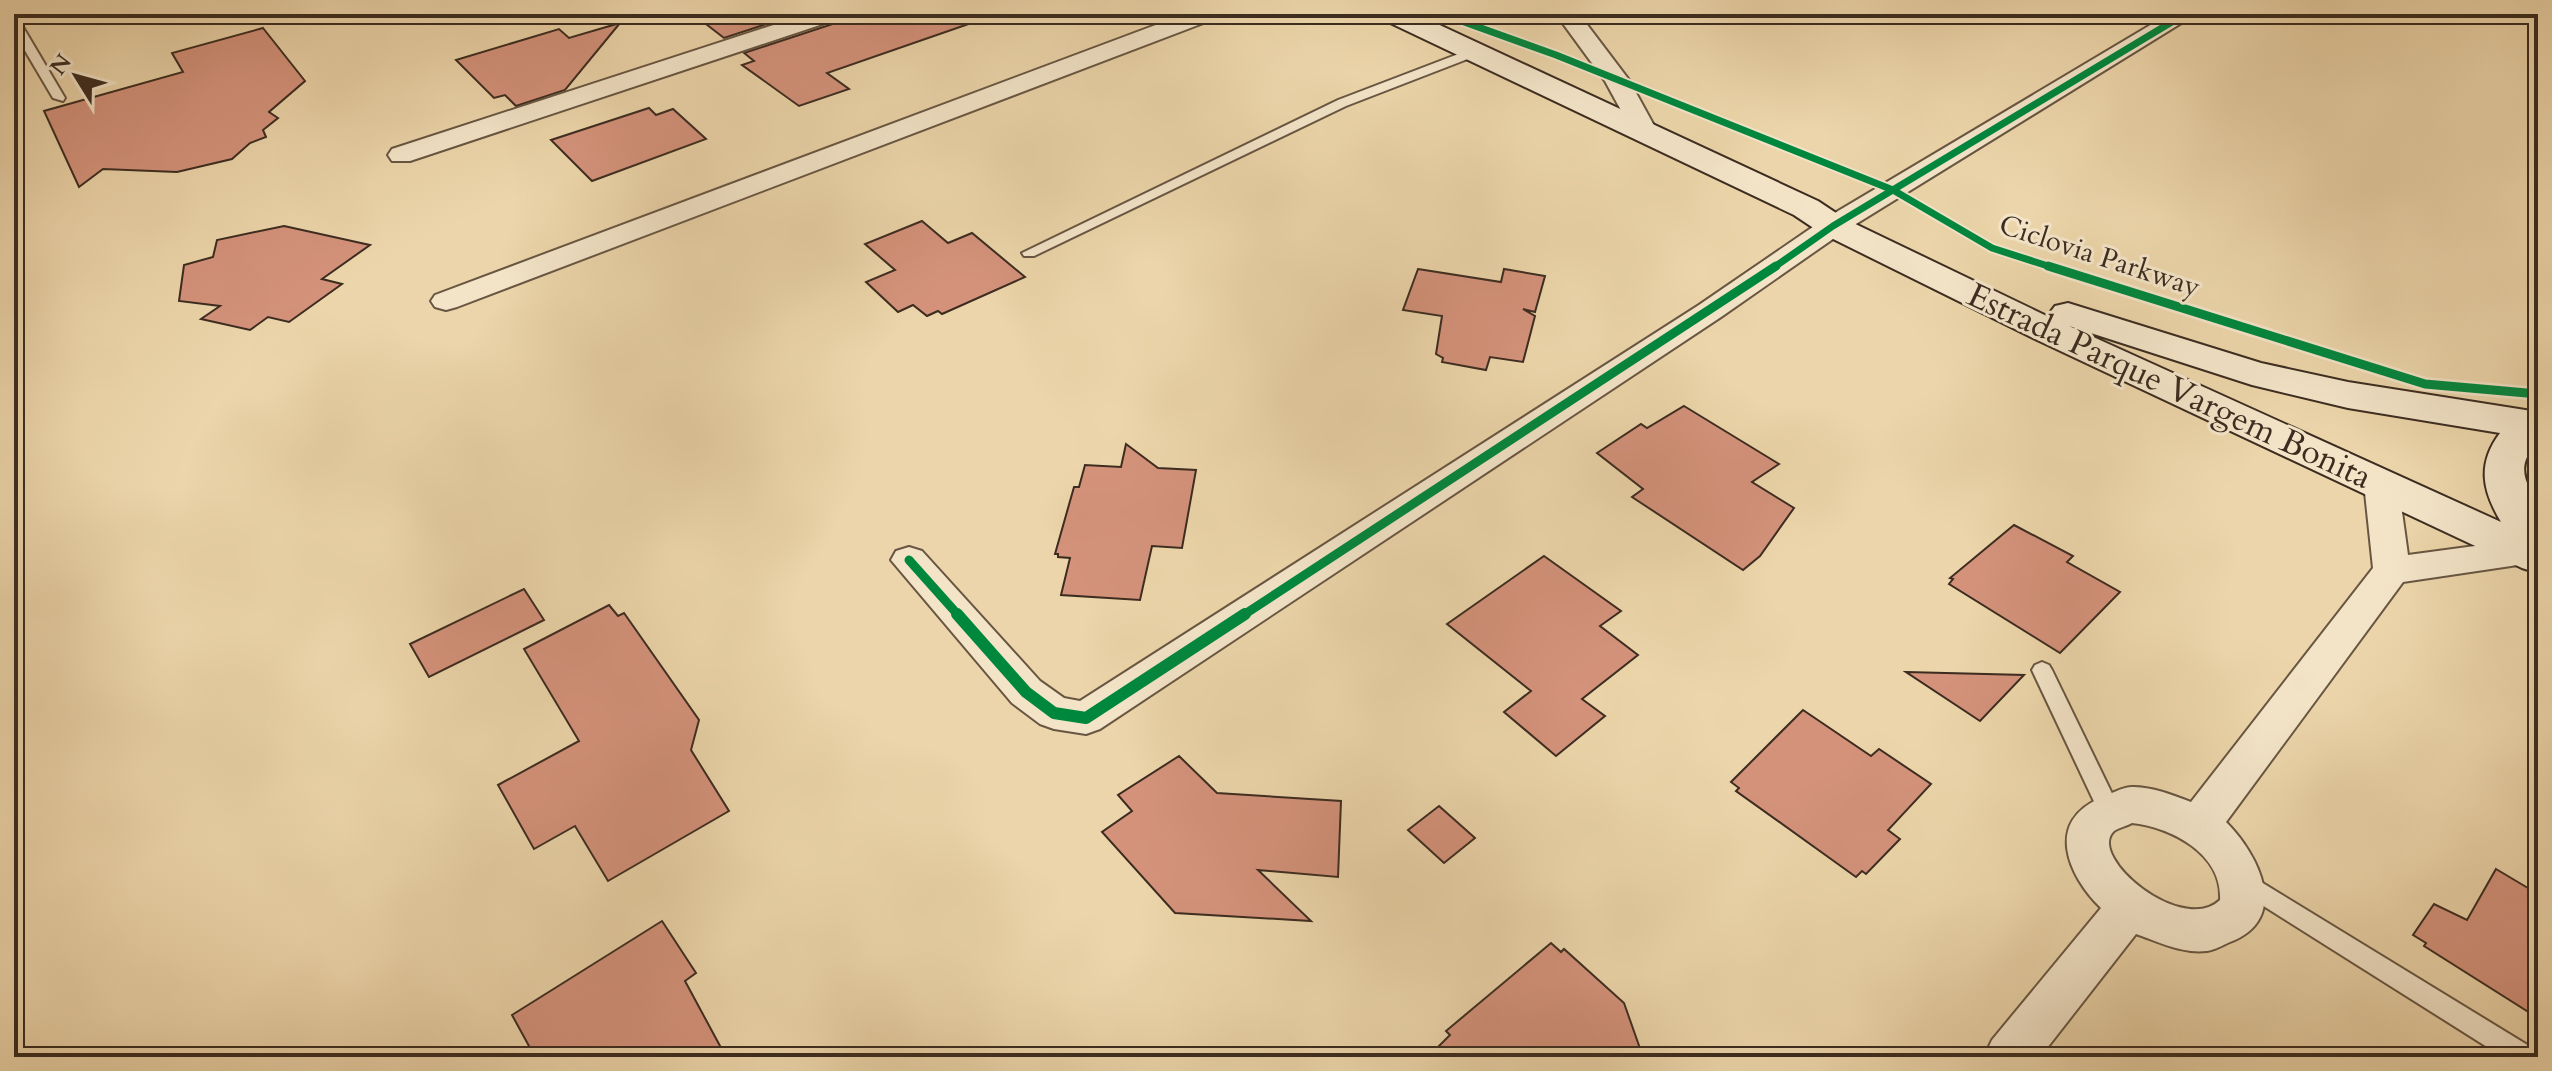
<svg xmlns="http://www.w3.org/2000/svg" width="2552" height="1071" viewBox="0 0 2552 1071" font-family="Cardo,serif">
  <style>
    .building { fill: #d4927b; stroke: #3c2c20; stroke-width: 2 }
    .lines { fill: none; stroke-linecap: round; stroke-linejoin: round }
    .lane-casing { stroke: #685642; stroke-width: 4 }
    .street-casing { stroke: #685642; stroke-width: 4 }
    .secondary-casing { stroke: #3c2c20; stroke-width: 4 }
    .lane { fill: #f3e4c8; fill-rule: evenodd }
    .street { fill: #f3e4c8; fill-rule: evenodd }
    .secondary { fill: #f3e4c8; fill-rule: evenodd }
    .cycleway-far2-casing { stroke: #f3e4c8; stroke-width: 11 }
    .cycleway-far1-casing { stroke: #f3e4c8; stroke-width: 14 }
    .cycleway-casing { stroke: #f3e4c8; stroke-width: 17 }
    .cycleway-far2 { stroke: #00873e; stroke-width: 7 }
    .cycleway-far1 { stroke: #00873e; stroke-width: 9 }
    .cycleway { stroke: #00873e; stroke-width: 12 }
    .labels { text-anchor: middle; stroke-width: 6; stroke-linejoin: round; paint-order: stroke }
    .far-street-label { font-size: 28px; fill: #3c2c20; stroke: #f3e4c8 }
    .street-label { font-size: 34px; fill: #3c2c20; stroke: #f3e4c8 }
  </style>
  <rect width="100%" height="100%" fill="#ecd5aa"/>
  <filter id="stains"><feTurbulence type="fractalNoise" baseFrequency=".0025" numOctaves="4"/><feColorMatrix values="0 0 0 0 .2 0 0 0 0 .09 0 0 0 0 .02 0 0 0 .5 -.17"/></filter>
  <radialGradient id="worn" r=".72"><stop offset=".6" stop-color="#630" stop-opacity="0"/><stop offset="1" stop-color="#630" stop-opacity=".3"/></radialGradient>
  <!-- building -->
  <g class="building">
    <path d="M 693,14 L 797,14 L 724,38 Z"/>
    <path d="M 844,14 L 979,14 L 980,20 L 827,73 L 849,89 L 799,106 L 742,65 L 754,61 L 744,53 L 839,22 Z"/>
    <path d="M 620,23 L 565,90 L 516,106 L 505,95 L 494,98 L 456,60 L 559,29 L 569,38 Z"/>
    <path d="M 263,28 L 305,81 L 269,112 L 278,118 L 263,130 L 266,137 L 250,143 L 232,159 L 177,172 L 103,169 L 79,187 L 44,111 L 183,72 L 172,53 Z"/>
    <path d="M 649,108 L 656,115 L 673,109 L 706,139 L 592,181 L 551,140 Z"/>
    <path d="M 922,221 L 948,243 L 972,233 L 1025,277 L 942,314 L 938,311 L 927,316 L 913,305 L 898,312 L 866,282 L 895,270 L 865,244 Z"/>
    <path d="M 284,226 L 370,245 L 322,279 L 342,284 L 289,322 L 268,317 L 250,330 L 201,319 L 220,306 L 179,301 L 184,265 L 213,257 L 217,240 Z"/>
    <path d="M 1418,269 L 1501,282 L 1504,269 L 1545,276 L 1535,312 L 1523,309 L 1535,316 L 1523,362 L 1490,357 L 1486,370 L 1442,362 L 1443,358 L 1436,354 L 1442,316 L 1403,310 Z"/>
    <path d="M 1684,406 L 1779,464 L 1752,482 L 1794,508 L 1760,556 L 1743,570 L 1632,497 L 1643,489 L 1597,453 L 1641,424 L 1647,428 Z"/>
    <path d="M 1126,444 L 1158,468 L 1196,470 L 1182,548 L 1152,546 L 1140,600 L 1061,595 L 1070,558 L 1058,557 L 1058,554 L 1055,554 L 1074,487 L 1079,487 L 1085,465 L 1121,467 Z"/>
    <path d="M 2014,525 L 2073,556 L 2067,562 L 2120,592 L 2060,653 L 1949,584 L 1953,579 L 1950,578 Z"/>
    <path d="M 1544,556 L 1621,611 L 1600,626 L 1638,655 L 1582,699 L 1605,716 L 1556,756 L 1504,712 L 1531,691 L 1447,624 Z"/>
    <path d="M 524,589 L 544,620 L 429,677 L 410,644 Z"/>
    <path d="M 609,605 L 618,616 L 624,613 L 699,720 L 691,750 L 729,811 L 608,881 L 575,826 L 534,849 L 498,785 L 579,741 L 524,649 Z"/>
    <path d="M 1906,672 L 2024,675 L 1980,721 Z"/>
    <path d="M 1803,710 L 1871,756 L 1879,749 L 1931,784 L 1888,830 L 1900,839 L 1866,874 L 1862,871 L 1856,877 L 1736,791 L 1739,788 L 1731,782 Z"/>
    <path d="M 1179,756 L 1217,793 L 1341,801 L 1338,877 L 1258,870 L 1311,921 L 1175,913 L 1102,832 L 1132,811 L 1118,795 Z"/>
    <path d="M 1439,806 L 1475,838 L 1444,863 L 1408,830 Z"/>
    <path d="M 2496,869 L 2538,894 L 2538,1018 L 2424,946 L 2426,943 L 2413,935 L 2434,904 L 2467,920 Z"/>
    <path d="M 662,921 L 696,973 L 685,981 L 726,1057 L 535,1057 L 512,1015 Z"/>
    <path d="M 1551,943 L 1561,952 L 1564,949 L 1624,1003 L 1643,1057 L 1428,1057 L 1450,1035 L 1446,1031 Z"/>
  </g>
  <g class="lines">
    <defs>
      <g id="lane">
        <path d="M 14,19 L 20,22 L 65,98 L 63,101 L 53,98 L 14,32 Z"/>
        <path d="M 1474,48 L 1480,52 L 1478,55 L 1346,106 L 1034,256 L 1024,256 L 1022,253 L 1338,100 Z"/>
        <path d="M 2042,662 L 2049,665 L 2052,670 L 2120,810 L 2117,816 L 2109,819 L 2101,816 L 2098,810 L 2032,670 L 2035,665 Z"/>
        <path d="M 2243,871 L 2534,1049 L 2537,1057 L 2503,1057 L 2235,888 L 2232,881 L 2235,874 Z"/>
      </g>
      <g id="street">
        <path d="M 807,14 L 841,14 L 838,19 L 410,161 L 392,161 L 388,155 L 392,149 Z"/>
        <path d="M 1185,14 L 1217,14 L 1214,19 L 457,307 L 446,310 L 435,307 L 431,301 L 435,295 Z"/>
        <path d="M 1556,14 L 1579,14 L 1629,80 L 1657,131 L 1653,136 L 1635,136 L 1605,81 Z"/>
        <path d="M 2169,14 L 2196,14 L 1843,232 L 1721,317 L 1100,729 L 1086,734 L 1054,729 L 1040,724 L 1012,703 L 891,560 L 896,551 L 909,547 L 922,551 L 1040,681 L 1064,698 L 1080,701 L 1699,305 L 1823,220 Z"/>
        <path d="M 2381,471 L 2393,475 L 2398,483 L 2408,555 L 2527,539 L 2538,542 L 2538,562 L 2403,582 L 2226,822 C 2259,855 2291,919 2230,942 C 2223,945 2215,950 2207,951 C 2182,954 2159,942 2136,934 L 2040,1057 L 1984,1057 L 1992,1040 L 2101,908 C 2067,875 2045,821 2101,798 C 2110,794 2121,788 2131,787 C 2150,786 2173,795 2191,802 L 2373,568 L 2364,483 L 2369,475 ZM 2132,823 C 2171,827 2223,854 2220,900 C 2183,936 2086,857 2114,831 C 2118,828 2127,826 2132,823 Z"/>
      </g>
      <path id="secondary" d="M 1380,14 L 1416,14 L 1818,201 L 1845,219 L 2053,319 L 2049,314 L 2055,306 L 2068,303 L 2261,363 L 2348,382 L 2538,412 L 2538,442 C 2509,472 2534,486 2538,514 C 2540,533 2538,554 2538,573 L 2522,568 L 2035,339 L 1821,233 L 1794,215 L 1384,20 ZM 2069,326 L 2252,385 L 2348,408 L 2500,433 C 2477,464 2482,490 2501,522 Z"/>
    </defs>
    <!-- lane casing -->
    <use href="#lane" class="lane-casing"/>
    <!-- street casing -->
    <use href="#street" class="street-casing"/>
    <!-- secondary casing -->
    <use href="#secondary" class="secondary-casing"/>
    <!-- lane -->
    <use href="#lane" class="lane"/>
    <!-- street -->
    <use href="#street" class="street"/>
    <!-- secondary -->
    <use href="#secondary" class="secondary"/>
    <defs>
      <g id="cycleway-far2">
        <path d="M 1442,14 L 1556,55 L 1893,190 L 1992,248 L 2054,268"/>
        <path d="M 1773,268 L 1833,226 L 2185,14"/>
      </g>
      <g id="cycleway-far1">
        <path d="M 2048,266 L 2425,384 L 2538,394"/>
        <path d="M 909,560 L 959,616"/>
        <path d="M 1242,616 L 1776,266"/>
      </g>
      <path id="cycleway" d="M 957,614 L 1026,692 L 1054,713 L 1086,718 L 1245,614"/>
    </defs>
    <!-- cycleway-far2 casing -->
    <use href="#cycleway-far2" class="cycleway-far2-casing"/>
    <!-- cycleway-far1 casing -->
    <use href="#cycleway-far1" class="cycleway-far1-casing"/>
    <!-- cycleway casing -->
    <use href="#cycleway" class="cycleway-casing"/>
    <!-- cycleway-far2 -->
    <use href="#cycleway-far2" class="cycleway-far2"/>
    <!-- cycleway-far1 -->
    <use href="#cycleway-far1" class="cycleway-far1"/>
    <!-- cycleway -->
    <use href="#cycleway" class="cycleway"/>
  </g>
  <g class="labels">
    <!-- far-street labels -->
    <g class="far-street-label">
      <text transform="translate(2100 255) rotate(18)" y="10">Ciclovia Parkway</text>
    </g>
    <!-- street labels -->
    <g class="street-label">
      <text transform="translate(2170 385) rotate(25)" y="12">Estrada Parque Vargem Bonita</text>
    </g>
  </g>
  <!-- margin -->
  <rect width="2552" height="1071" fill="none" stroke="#ecd5aa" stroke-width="48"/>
  <rect x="16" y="16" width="2520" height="1039" fill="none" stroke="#3c2c20" stroke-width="4"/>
  <rect x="24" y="24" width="2504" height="1023" fill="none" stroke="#3c2c20" stroke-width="2"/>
  <!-- north arrow -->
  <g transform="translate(76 76) rotate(307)" stroke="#f3e4c8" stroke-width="6" paint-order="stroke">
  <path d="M0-6L14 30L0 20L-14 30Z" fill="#3c2c20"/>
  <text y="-12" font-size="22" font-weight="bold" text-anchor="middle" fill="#3c2c20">N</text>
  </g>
  <rect width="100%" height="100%" filter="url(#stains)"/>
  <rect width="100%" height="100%" fill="url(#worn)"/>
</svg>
